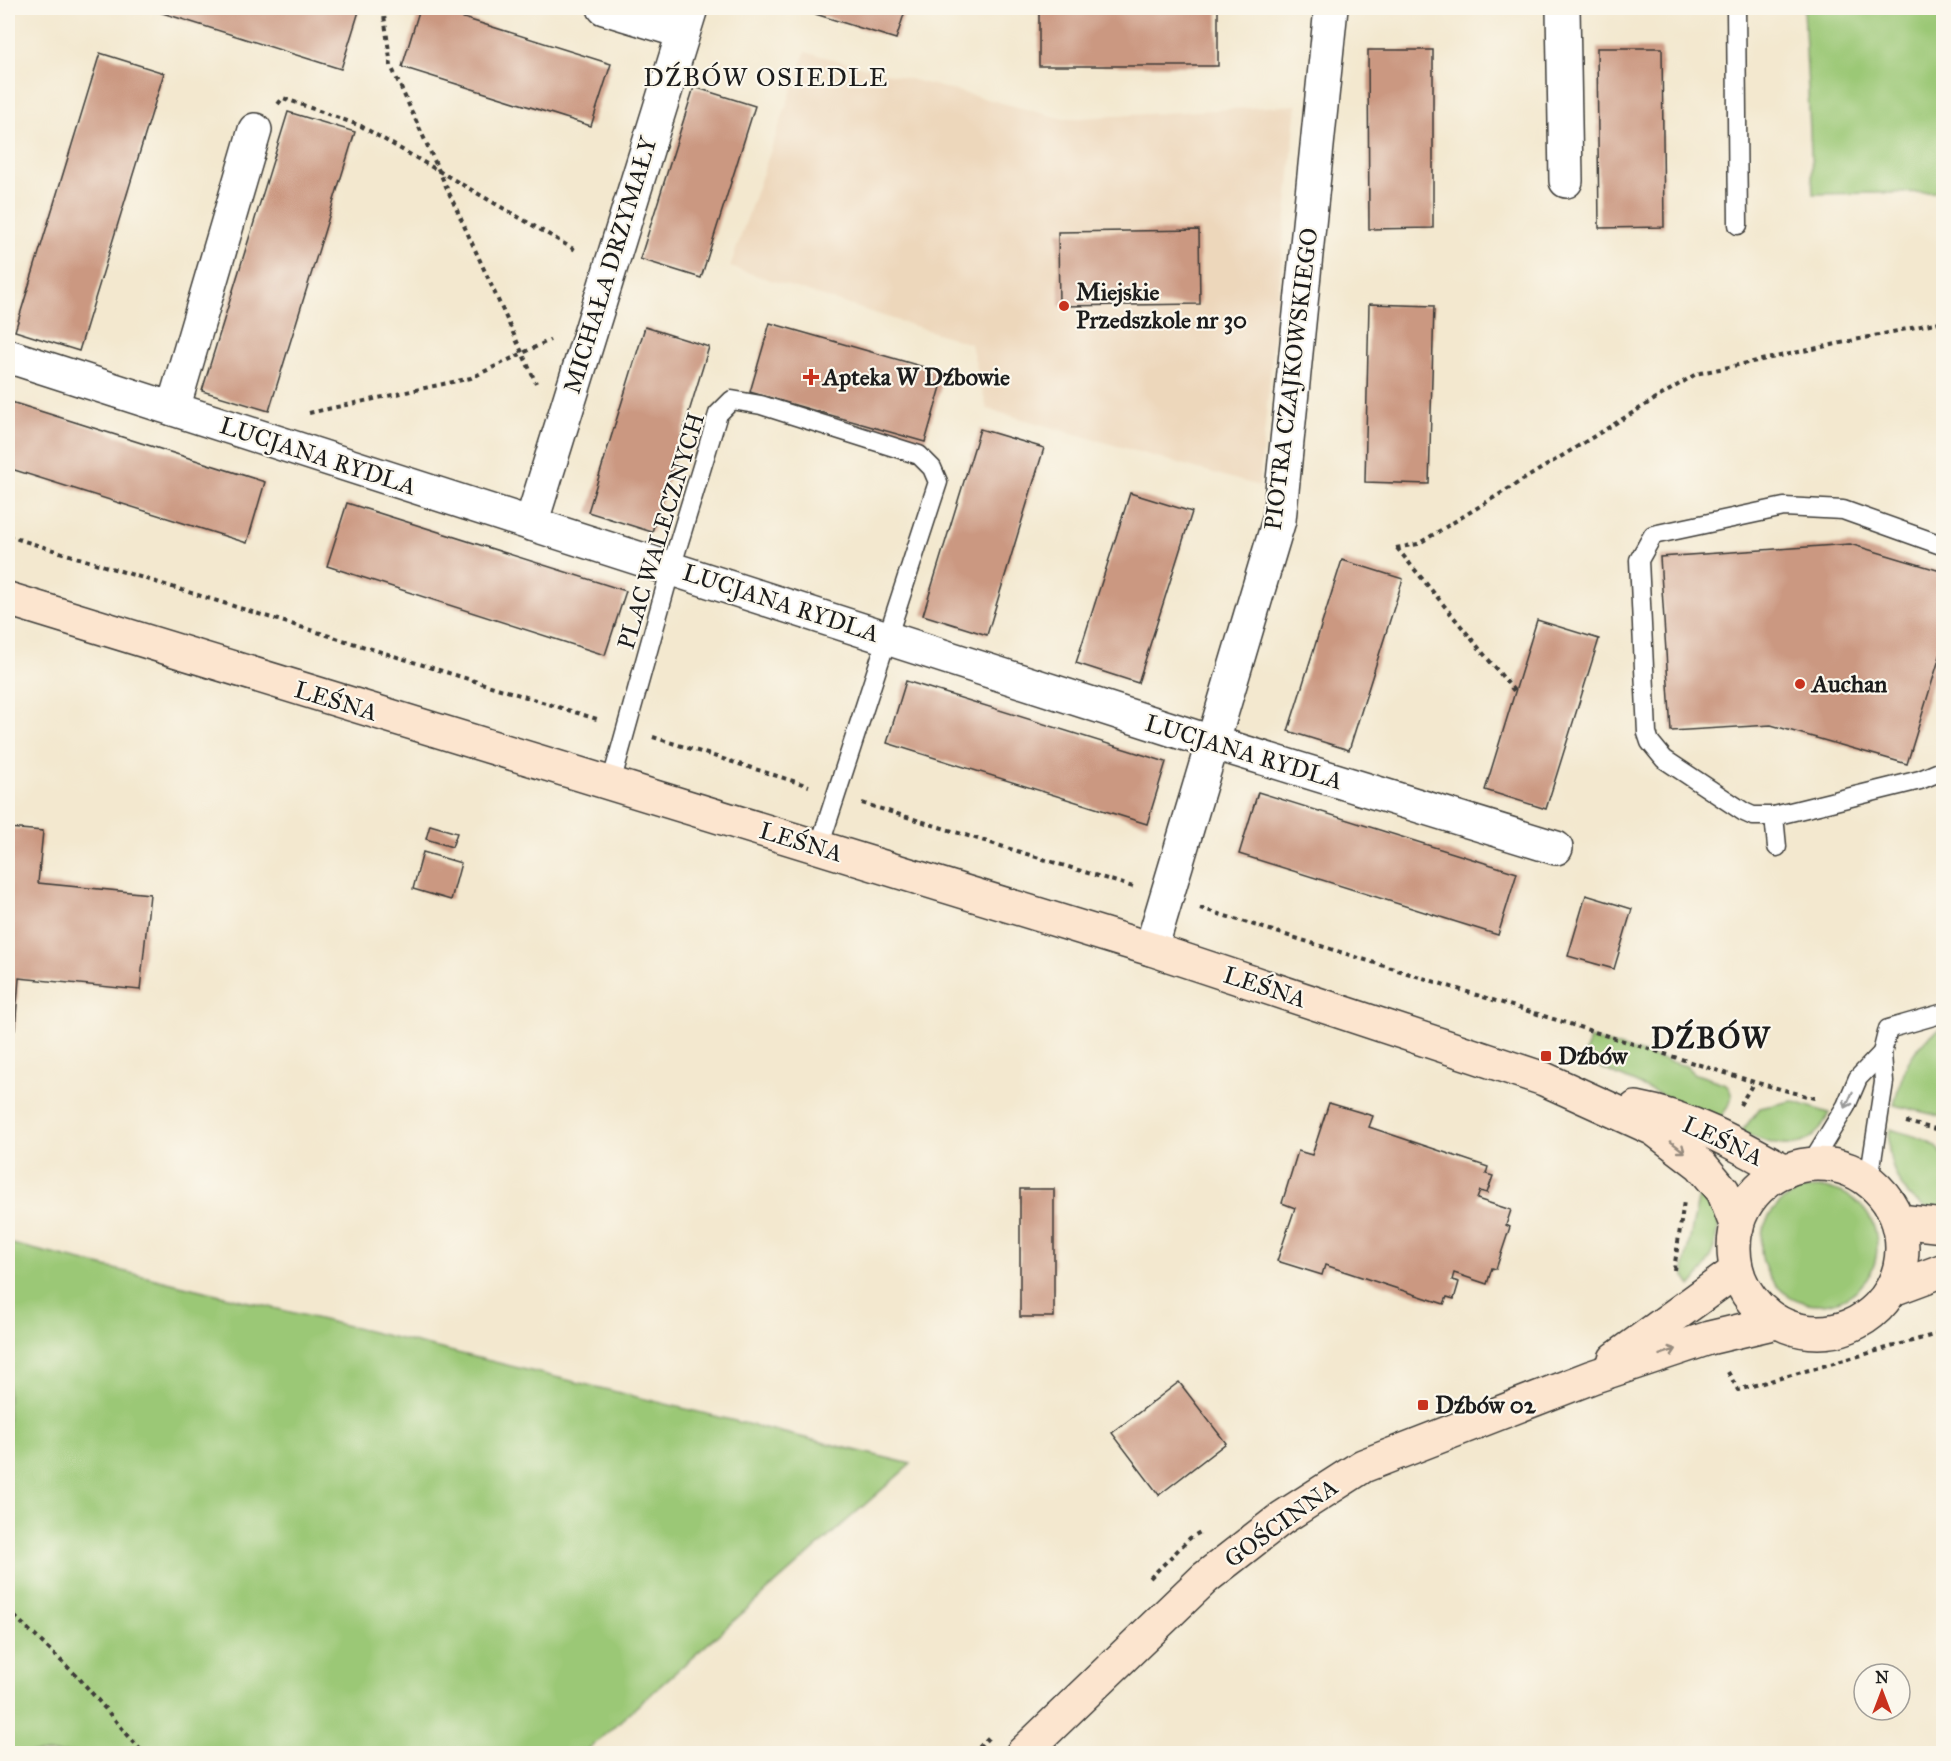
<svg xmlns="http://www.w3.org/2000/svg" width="1951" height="1761" viewBox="0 0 1951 1761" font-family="'IM FELL Great Primer',serif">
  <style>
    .built { fill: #edd7bb }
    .green { fill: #9bc876; stroke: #5c7249; stroke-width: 1.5 }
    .building { fill: #cb9881 }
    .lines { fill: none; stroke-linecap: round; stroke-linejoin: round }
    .lane-casing { stroke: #3c3b37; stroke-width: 21 }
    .street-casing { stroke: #3c3b37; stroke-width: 36 }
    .secondary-casing { stroke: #3c3b37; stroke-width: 36 }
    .path { stroke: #3c3b37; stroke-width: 4; stroke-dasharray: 4.5 4.5; stroke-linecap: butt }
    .lane { stroke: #fff; stroke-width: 18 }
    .street { stroke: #fff; stroke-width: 33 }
    .secondary { stroke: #fce5cf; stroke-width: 33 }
    .oneway { stroke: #999 }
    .oneway2 { stroke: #978b7e }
    .poi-dot { fill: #c8321e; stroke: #fbf7ec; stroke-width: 2 }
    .labels { text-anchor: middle; stroke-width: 4.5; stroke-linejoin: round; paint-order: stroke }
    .street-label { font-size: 24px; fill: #1c1c1c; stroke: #fbf7ec }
    .poi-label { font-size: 24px; font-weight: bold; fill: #1c1c1c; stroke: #fbf7ec; text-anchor: start }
    .neighbourhood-label { font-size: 26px; letter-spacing: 1.5px; fill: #1c1c1c; stroke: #fbf7ec }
    .district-label { font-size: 30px; font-weight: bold; letter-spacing: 1.5px; fill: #1c1c1c; stroke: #fbf7ec }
  </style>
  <rect width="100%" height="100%" fill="#fbf7ec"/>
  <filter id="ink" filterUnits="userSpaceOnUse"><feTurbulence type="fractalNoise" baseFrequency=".0167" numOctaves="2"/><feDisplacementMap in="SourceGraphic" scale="12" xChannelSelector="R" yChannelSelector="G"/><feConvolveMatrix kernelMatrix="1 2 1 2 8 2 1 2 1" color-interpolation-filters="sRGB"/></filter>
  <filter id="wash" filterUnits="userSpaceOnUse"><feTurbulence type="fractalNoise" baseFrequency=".008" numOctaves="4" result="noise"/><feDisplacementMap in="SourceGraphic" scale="24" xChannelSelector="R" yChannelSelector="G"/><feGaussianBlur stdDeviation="1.35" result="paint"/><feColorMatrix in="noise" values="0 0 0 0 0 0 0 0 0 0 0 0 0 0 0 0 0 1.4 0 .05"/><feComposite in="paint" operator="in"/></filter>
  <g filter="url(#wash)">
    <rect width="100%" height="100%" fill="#f3e8cf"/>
    <!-- built -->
    <path class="built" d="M 805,52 L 1064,119 L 1297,105 L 1259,486 L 987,409 L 971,344 L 730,267 Z"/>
    <!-- green -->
    <g class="green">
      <path d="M 1804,8 L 1943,8 L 1943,192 L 1813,194 Z"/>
      <path d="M 1943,1027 L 1943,1117 L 1894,1105 C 1903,1069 1910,1047 1943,1027 Z"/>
      <path d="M 1590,1039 L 1686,1066 L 1693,1073 L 1726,1084 C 1738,1099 1728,1107 1718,1120 L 1583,1060 Z"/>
      <path d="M 1792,1101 L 1829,1113 C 1810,1157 1777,1148 1741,1132 L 1760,1108 Z"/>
      <path d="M 1890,1129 C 1909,1135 1933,1138 1944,1157 L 1943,1212 C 1936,1210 1927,1209 1921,1205 C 1897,1190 1884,1155 1890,1129 Z"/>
      <path d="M 1701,1186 C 1705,1192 1711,1198 1714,1205 C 1727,1230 1708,1268 1691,1286 L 1685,1277 L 1684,1266 Z"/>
      <circle cx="1819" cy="1246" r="58"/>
      <path d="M 8,1243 L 911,1464 L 584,1753 L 8,1753 Z"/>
    </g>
    <g id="blocks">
      <!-- building -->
      <g class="building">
        <path d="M 154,8 L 360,8 L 341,69 L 153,10 Z"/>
        <path d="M 420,8 L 432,8 L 611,64 L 591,126 L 402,67 Z"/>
        <path d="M 796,8 L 906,8 L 896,39 Z"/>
        <rect x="1039" y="8" width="179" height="58"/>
        <path d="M 1597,48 L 1662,48 L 1664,227 L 1599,228 Z"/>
        <path d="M 1368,50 L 1433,50 L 1433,228 L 1369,229 Z"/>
        <path d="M 100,53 L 164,73 L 79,351 L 15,331 Z"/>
        <path d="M 694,87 L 755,106 L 701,278 L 640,259 Z"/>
        <path d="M 288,112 L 355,132 L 269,411 L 202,391 Z"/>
        <path d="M 1199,230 L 1200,304 L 1059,306 L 1058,232 Z"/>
        <path d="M 1369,304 L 1434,306 L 1429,484 L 1365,482 Z"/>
        <path d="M 770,323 L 945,373 L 925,442 L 750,392 Z"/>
        <path d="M 645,327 L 709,347 L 652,532 L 588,512 Z"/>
        <path d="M 8,401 L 265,482 L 247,543 L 8,468 Z"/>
        <path d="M 980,429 L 1044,448 L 987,635 L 923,615 Z"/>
        <path d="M 1130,493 L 1192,512 L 1138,683 L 1076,663 Z"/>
        <path d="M 347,503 L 626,591 L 605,655 L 327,566 Z"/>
        <path d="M 1850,544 L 1944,572 L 1944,643 L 1907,764 L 1771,725 L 1671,731 L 1660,557 Z"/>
        <path d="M 1342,560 L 1403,579 L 1349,750 L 1288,731 Z"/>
        <path d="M 1537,620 L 1599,639 L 1546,809 L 1485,790 Z"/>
        <path d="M 906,681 L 1166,762 L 1147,824 L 887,743 Z"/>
        <path d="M 1258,792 L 1517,873 L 1498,935 L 1239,854 Z"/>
        <path d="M 430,825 L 457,833 L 452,847 L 426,839 Z"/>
        <path d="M 8,828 L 43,831 L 38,883 L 150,894 L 140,990 L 19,978 L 15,1030 L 8,1029 Z"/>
        <path d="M 423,852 L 461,863 L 451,900 L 413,889 Z"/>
        <path d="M 1586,895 L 1632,909 L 1614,969 L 1568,956 Z"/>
        <path d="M 1329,1103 L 1373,1116 L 1369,1127 L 1488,1167 L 1486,1174 L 1493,1176 L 1487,1193 L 1480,1191 L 1477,1199 L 1511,1210 L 1506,1225 L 1510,1227 L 1496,1269 L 1492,1268 L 1487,1284 L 1454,1273 L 1452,1280 L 1459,1282 L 1454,1299 L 1447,1297 L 1444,1304 L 1325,1265 L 1322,1275 L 1277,1261 L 1295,1208 L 1282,1203 L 1298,1151 L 1312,1155 Z"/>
        <rect x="1020" y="1189" width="34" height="128"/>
        <path d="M 1179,1382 L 1226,1443 L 1159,1495 L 1112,1433 Z"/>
      </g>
    </g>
  </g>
  <g filter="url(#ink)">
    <use href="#blocks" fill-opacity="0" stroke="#3c3b37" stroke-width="1.5"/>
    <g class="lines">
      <defs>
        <g id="lane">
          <path d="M 1736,8 L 1738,225"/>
          <path d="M 1944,546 L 1843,510 L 1784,507 L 1653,535 L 1639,560 L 1647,733 L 1650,742 L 1664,759 L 1744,812 L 1753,816 L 1774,816 L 1920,780 L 1944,770"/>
          <path d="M 611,783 L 671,568 L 718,414 L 732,400 L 761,405 L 919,455 L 932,468 L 938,482 L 819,847"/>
          <path d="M 1774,816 L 1777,847"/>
          <path d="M 1810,1165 L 1846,1106 L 1858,1078 L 1882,1053"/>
          <path d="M 1869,1180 L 1884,1082 L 1882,1053 L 1888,1029 L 1944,1013"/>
        </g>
        <g id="street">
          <path d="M 604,8 L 683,32"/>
          <path d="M 1563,8 L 1566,181"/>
          <path d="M 8,356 L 1211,742 L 1556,848"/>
          <path d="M 173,409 L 255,130"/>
          <path d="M 531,524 L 691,8"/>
          <path d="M 1151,949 L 1279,520 L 1331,8"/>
        </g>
        <g id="secondary">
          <path d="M 8,599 L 1151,949 L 1544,1079 L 1654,1129 L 1701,1165 L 1723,1191 L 1737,1227"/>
          <path d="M 1636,1108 C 1691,1118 1737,1144 1785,1171"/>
          <circle cx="1818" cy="1248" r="84"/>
          <path d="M 1899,1221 L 1944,1226"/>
          <path d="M 1893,1289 L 1944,1270"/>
          <path d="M 1615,1359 L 1736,1271"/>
          <path d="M 1022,1754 L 1205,1578 L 1282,1518 L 1363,1466 L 1592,1377 L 1709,1338 L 1777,1322"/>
        </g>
      </defs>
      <!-- lane casing -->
      <use href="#lane" class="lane-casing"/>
      <!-- street casing -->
      <use href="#street" class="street-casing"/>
      <!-- secondary casing -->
      <use href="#secondary" class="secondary-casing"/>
      <!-- path -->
      <g class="path">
        <path d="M 383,8 L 391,66 L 536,383"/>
        <path d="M 278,104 L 283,98 L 361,126 L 577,251"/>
        <path d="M 309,413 L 471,378 L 550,340"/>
        <path d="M 8,536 L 600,720"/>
        <path d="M 1396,548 L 1418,544 L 1696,374 L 1944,321"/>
        <path d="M 1397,548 L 1515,692"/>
        <path d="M 653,737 L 809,786"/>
        <path d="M 862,803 L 1133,887"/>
        <path d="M 1200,908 L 1754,1082 L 1818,1099"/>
        <path d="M 1740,1105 L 1754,1082"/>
        <path d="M 1906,1122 L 1944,1131"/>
        <path d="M 1674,1270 L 1684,1201"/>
        <path d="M 1728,1372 L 1738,1390 L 1944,1332"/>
        <path d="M 1150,1578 L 1190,1538 L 1202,1531"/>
        <path d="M 8,1610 L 79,1678 L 144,1754"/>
        <path d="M 973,1754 L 989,1737"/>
      </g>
      <!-- lane -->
      <use href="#lane" class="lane"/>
      <!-- street -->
      <use href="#street" class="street"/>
      <!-- secondary -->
      <use href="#secondary" class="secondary"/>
    </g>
    <!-- one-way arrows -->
    <defs><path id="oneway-shaft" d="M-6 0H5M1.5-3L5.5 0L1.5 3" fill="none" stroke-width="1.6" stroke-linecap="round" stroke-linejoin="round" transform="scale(1.5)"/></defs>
    <use class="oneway" href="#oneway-shaft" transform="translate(1849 1100) rotate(114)"/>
    <g class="oneway2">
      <use href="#oneway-shaft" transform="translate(1678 1147) rotate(37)"/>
      <use href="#oneway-shaft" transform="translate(1668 1352) rotate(-19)"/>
    </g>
  </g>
  <!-- markers -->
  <g class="poi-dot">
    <circle cx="1064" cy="306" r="6"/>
    <path d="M808 368h6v6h6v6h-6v6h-6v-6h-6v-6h6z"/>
    <circle cx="1800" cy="684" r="6"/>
    <rect x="1540" y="1050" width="12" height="12" rx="3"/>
    <rect x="1417" y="1399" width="12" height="12" rx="3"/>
  </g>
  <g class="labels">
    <!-- street labels -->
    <g class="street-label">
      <text transform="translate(610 265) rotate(-73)" y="8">MICHAŁA DRZYMAŁY</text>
      <text transform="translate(1291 379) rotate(-83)" y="8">PIOTRA CZAJKOWSKIEGO</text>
      <text transform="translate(318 456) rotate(18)" y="8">LUCJANA RYDLA</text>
      <text transform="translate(661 531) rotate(-73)" y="8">PLAC WALECZNYCH</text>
      <text transform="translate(781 603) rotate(18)" y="8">LUCJANA RYDLA</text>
      <text transform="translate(336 701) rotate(17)" y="8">LEŚNA</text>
      <text transform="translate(1244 752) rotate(17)" y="8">LUCJANA RYDLA</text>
      <text transform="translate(801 842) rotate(17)" y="8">LEŚNA</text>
      <text transform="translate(1265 987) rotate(18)" y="8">LEŚNA</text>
      <text transform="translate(1723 1141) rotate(25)" y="8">LEŚNA</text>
      <text transform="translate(1281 1523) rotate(-36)" y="8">GOŚCINNA</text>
    </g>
    <!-- poi labels -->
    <g class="poi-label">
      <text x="1076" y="300">Miejskie<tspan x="1076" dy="28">Przedszkole nr 30</tspan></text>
      <text x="823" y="385">Apteka W Dźbowie</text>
      <text x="1812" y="692">Auchan</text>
      <text x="1558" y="1064">Dźbów</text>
      <text x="1435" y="1413">Dźbów 02</text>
    </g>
    <!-- neighbourhood labels -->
    <g class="neighbourhood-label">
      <text x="766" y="86">DŹBÓW OSIEDLE</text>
    </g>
    <!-- district labels -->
    <g class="district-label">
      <text x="1711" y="1048">DŹBÓW</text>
    </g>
  </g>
  <!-- margin -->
  <rect width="1951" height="1761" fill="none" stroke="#fbf7ec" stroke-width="30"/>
  <!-- north arrow -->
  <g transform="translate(1882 1692)"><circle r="28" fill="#fbf7ec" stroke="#a29f99" stroke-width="1.5"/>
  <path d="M0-4.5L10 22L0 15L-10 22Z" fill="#c8321e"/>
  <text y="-9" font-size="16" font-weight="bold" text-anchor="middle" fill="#1c1c1c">N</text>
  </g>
</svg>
